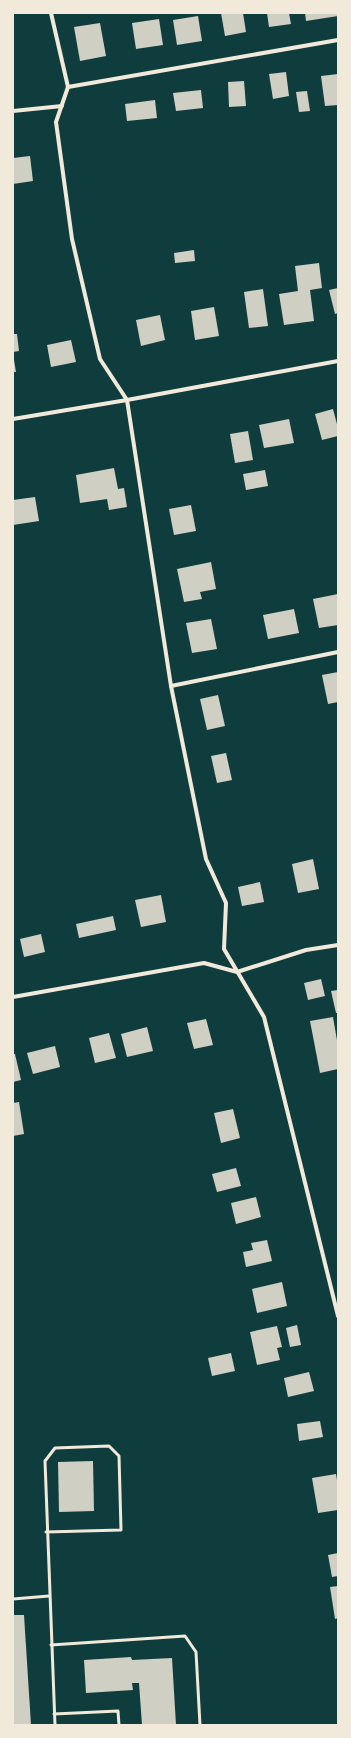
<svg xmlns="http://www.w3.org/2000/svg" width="351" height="1738" viewBox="0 0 351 1738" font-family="'Fira Sans Condensed',sans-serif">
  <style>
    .building { fill: #cfcfc3 }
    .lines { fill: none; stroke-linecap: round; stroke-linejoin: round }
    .service { stroke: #f1e9da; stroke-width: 3 }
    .minor { stroke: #f1e9da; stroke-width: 4 }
  </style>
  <rect width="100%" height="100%" fill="#0f3d3e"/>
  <!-- building -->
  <g class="building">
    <path d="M 221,13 L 243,13 L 246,32 L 225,36 Z"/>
    <path d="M 267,13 L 289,13 L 291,24 L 269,27 Z"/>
    <path d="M 305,13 L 338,13 L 338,16 L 306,21 Z"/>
    <path d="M 198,16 L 202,41 L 177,45 L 173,20 Z"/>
    <path d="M 159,19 L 163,45 L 136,49 L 132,23 Z"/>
    <path d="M 100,23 L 106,56 L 80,61 L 74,27 Z"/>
    <path d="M 286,72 L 289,96 L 273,99 L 269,74 Z"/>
    <path d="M 338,74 L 338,105 L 325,106 L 321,76 Z"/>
    <path d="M 244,81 L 246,106 L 229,107 L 228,82 Z"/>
    <path d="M 201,90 L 203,108 L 176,111 L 173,93 Z"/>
    <path d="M 307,91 L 310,111 L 299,112 L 296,92 Z"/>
    <path d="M 155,100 L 157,118 L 127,121 L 125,104 Z"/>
    <path d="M 30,156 L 33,181 L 13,184 L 13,158 Z"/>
    <path d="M 194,250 L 195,261 L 175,263 L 174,253 Z"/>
    <path d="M 319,263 L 322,288 L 310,290 L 314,321 L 284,325 L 279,294 L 298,291 L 295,266 Z"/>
    <path d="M 338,288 L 338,313 L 335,314 L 329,290 Z"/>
    <path d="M 263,289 L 268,326 L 249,328 L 244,292 Z"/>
    <path d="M 214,307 L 219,336 L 195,340 L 191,311 Z"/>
    <path d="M 160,315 L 165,340 L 141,346 L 136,320 Z"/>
    <path d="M 13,334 L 17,334 L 19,351 L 13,352 Z"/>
    <path d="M 71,340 L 76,362 L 51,367 L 47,345 Z"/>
    <path d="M 13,354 L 16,372 L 13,372 Z"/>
    <path d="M 333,409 L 338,428 L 338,436 L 322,440 L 315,414 Z"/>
    <path d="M 289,419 L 294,443 L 264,448 L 259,425 Z"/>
    <path d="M 248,431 L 253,460 L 235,463 L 230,434 Z"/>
    <path d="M 114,468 L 118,489 L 124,488 L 127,507 L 109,510 L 107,499 L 80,503 L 76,475 Z"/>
    <path d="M 265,470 L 268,486 L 246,490 L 243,474 Z"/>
    <path d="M 35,497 L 39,521 L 13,525 L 13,500 Z"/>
    <path d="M 191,505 L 196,531 L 174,535 L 169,509 Z"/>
    <path d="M 211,562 L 216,589 L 200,592 L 202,599 L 184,602 L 177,569 Z"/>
    <path d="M 338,594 L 338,625 L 319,628 L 313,599 Z"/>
    <path d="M 294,609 L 299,633 L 268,639 L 263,615 Z"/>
    <path d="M 211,619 L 217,649 L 192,653 L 186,623 Z"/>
    <path d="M 338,672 L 338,702 L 328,704 L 322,675 Z"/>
    <path d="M 218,695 L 225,726 L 207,730 L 200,699 Z"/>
    <path d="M 226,753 L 232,780 L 217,783 L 211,756 Z"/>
    <path d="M 313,859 L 319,889 L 298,893 L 292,864 Z"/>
    <path d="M 260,882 L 264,902 L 242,906 L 238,887 Z"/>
    <path d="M 161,895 L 166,922 L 141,927 L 135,900 Z"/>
    <path d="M 113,916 L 116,930 L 79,938 L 76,924 Z"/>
    <path d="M 41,934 L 45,952 L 24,957 L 20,939 Z"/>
    <path d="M 321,979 L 325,996 L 308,1000 L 304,983 Z"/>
    <path d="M 338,990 L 338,1013 L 336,1013 L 331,991 Z"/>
    <path d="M 333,1017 L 338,1046 L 338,1069 L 320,1073 L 310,1021 Z"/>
    <path d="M 206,1019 L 213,1045 L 194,1049 L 187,1023 Z"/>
    <path d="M 147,1027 L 153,1051 L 127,1057 L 121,1034 Z"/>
    <path d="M 109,1033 L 116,1058 L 95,1063 L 89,1038 Z"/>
    <path d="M 55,1046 L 60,1067 L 33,1074 L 27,1053 Z"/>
    <path d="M 13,1054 L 15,1054 L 21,1080 L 13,1082 Z"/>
    <path d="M 19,1102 L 24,1134 L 13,1136 L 13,1103 Z"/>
    <path d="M 233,1109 L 240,1138 L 221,1143 L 214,1113 Z"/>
    <path d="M 236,1168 L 241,1186 L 217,1192 L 212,1174 Z"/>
    <path d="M 256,1197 L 261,1217 L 236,1224 L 231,1203 Z"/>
    <path d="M 267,1240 L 272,1261 L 246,1267 L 243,1252 L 253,1250 L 251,1243 Z"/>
    <path d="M 282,1282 L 287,1306 L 257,1313 L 252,1289 Z"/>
    <path d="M 297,1325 L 301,1345 L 290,1347 L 286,1328 Z"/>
    <path d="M 277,1326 L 282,1347 L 277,1348 L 280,1360 L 257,1365 L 250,1332 Z"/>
    <path d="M 231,1353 L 235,1371 L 212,1376 L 208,1358 Z"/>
    <path d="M 309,1372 L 314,1391 L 288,1397 L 284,1378 Z"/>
    <path d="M 320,1421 L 323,1437 L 299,1441 L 297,1424 Z"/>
    <path d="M 93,1461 L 94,1511 L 59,1512 L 58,1462 Z"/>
    <path d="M 336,1474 L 338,1486 L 338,1510 L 318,1513 L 312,1478 Z"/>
    <path d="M 338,1553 L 338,1576 L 332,1577 L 328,1555 Z"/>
    <path d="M 338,1586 L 338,1618 L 335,1619 L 330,1587 Z"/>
    <path d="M 13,1615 L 24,1615 L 31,1725 L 13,1725 Z"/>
    <path d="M 131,1657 L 132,1660 L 172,1658 L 176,1725 L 142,1725 L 139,1683 L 132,1683 L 133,1690 L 86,1693 L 84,1660 Z"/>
  </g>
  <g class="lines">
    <!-- service -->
    <g class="service">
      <path d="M 46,1532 L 121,1530 L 119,1456 L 109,1446 L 55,1448 L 45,1461 L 55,1725"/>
      <path d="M 13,1599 L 49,1596"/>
      <path d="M 51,1645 L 185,1636 L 196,1652 L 200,1725"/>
      <path d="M 54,1714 L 118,1711 L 119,1725"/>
    </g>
    <!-- minor -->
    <g class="minor">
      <path d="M 51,13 L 68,87 L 56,122 L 72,239 L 100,359 L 127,400 L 171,686 L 206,859 L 226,903 L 224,949 L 264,1017 L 338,1316"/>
      <path d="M 68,87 L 338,40"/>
      <path d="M 13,111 L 62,106"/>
      <path d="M 13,419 L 127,400 L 338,361"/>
      <path d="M 171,686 L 338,652"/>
      <path d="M 13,997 L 204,963 L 237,972 L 306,950 L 338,945"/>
    </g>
  </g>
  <!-- border -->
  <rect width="351" height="1738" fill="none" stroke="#f1e9da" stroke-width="28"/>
</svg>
